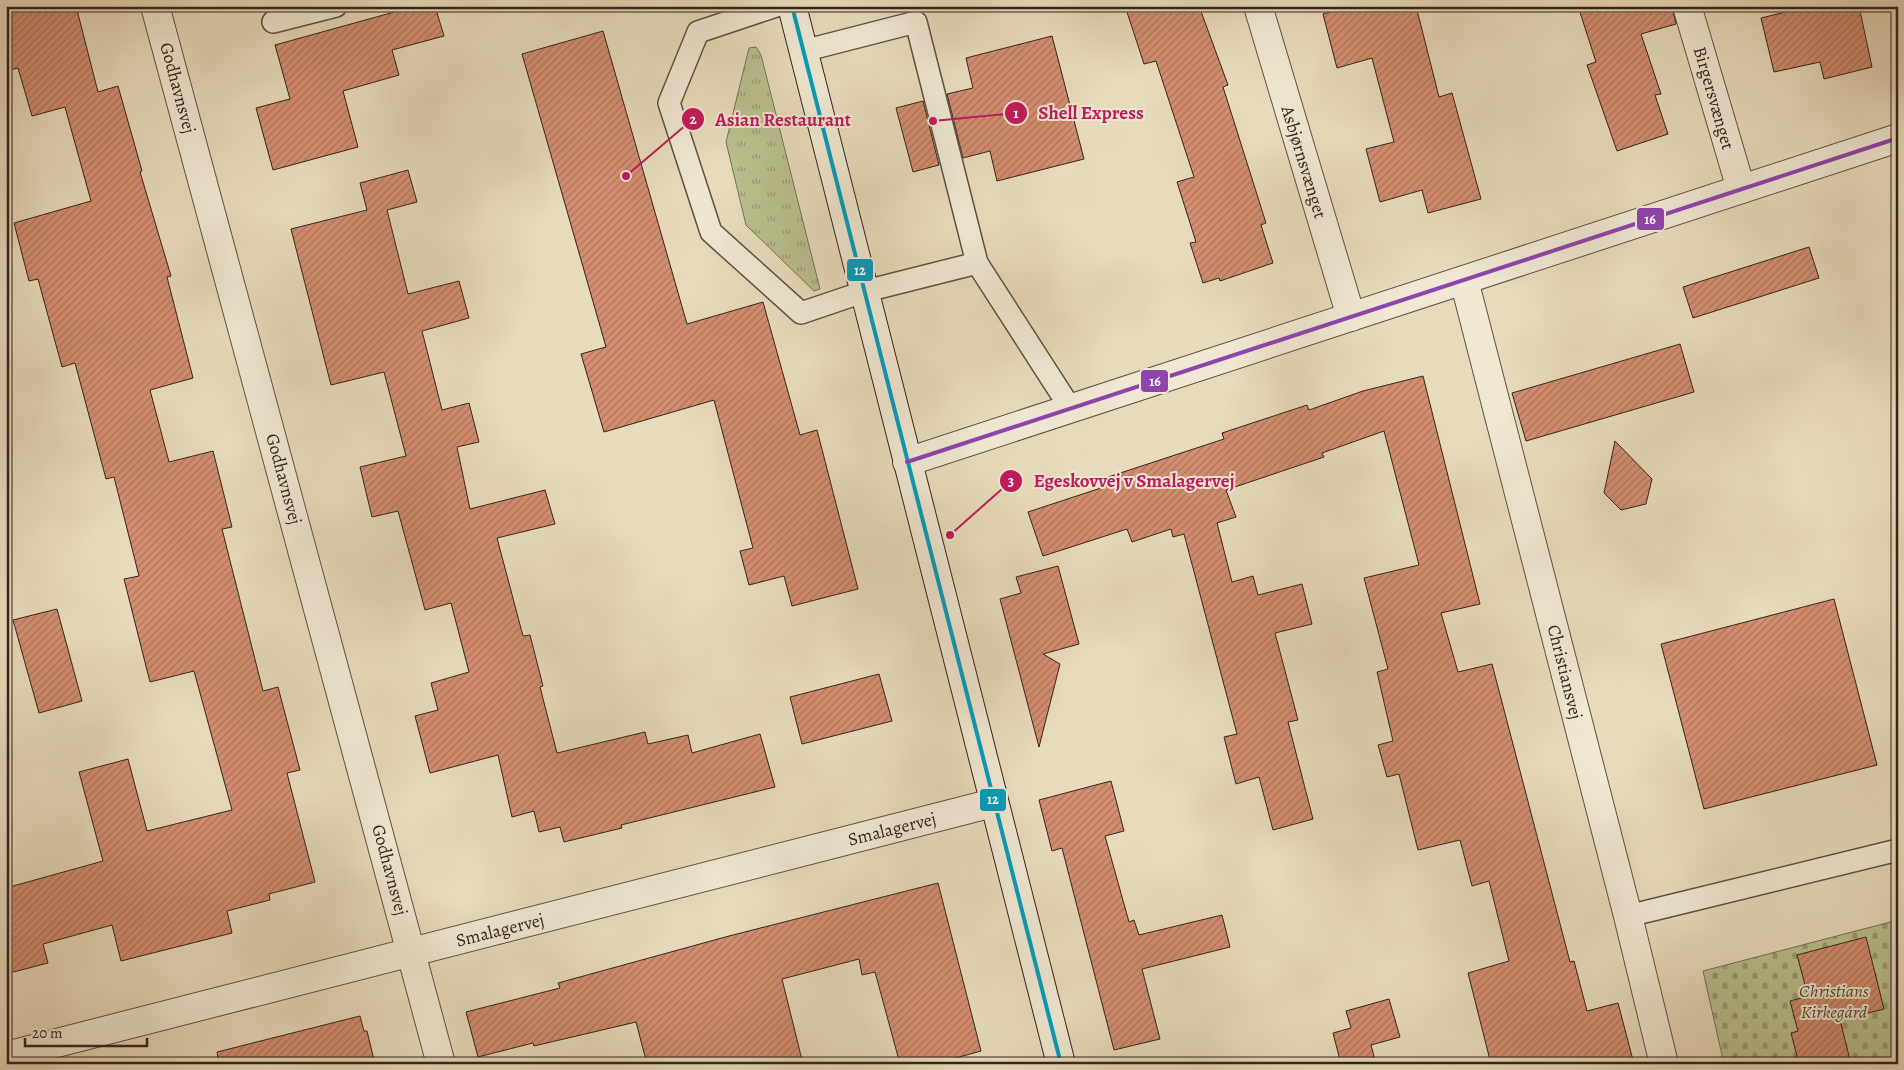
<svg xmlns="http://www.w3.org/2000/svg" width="1904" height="1070" viewBox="0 0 1904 1070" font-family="Alegreya,serif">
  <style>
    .grass { fill: url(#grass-tufts); stroke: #757156 }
    .cemetery { fill: url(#cemetery-stones); stroke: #757156 }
    .building { fill: url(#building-hatch); stroke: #31231d }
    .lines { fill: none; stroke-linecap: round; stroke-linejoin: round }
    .lane-casing { stroke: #5f5144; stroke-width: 24 }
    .street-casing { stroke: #5f5144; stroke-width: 30 }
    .secondary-casing { stroke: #31231d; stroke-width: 30 }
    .lane { stroke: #f0e8d3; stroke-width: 21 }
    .street { stroke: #f0e8d3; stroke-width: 28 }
    .secondary { stroke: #f0e8d3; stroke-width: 28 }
    .bus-1-casing { stroke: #f0e8d3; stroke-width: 8 }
    .bus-2-casing { stroke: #f0e8d3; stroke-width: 8 }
    .bus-1 { stroke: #059cbc; stroke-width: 4 }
    .bus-2 { stroke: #8e44ad; stroke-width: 4 }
    .labels { text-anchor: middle; stroke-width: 4; stroke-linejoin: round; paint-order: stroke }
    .street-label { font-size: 18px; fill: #31231d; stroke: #f0e8d3 }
    .park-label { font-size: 18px; font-style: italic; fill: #534a39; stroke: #f0e8d3 }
    .leader { fill: none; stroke: #c2185b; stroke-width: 2 }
    .callout-dot { fill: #c2185b; stroke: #f0e8d3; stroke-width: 2 }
    .mark-label { font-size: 15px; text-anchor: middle; font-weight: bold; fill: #fff }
    .callout-label { font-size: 19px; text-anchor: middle; font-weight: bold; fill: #c2185b; stroke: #f0e8d3; stroke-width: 4; stroke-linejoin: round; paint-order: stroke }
    .line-badge { stroke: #f0e8d3; stroke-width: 2 }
    .badge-label { font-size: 14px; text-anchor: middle; font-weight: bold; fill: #fff }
  </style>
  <defs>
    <pattern id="grass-tufts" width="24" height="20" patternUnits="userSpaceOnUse" patternTransform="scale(1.25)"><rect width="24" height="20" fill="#b9bf8e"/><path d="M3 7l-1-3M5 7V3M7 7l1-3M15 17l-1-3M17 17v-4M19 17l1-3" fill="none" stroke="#979b73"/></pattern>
    <pattern id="cemetery-stones" width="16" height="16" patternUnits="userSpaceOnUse" patternTransform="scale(1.25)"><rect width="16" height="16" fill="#b9bf8e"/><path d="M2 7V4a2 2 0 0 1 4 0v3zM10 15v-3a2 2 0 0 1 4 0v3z" fill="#979b73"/></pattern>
    <pattern id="building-hatch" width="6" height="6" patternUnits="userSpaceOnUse" patternTransform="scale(1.25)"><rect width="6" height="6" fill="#d48e70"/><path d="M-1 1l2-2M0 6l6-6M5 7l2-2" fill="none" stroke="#ad745b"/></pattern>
  </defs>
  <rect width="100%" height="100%" fill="#e8dbbb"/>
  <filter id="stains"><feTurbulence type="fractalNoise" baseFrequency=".004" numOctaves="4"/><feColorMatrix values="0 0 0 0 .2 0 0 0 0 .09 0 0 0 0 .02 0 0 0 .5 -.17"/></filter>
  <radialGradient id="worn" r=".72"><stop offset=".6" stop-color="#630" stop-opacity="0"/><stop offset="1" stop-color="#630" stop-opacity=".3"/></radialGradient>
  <!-- grass -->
  <path class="grass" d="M 756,47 L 761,55 L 820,289 L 814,291 L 746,225 L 726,142 L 749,48 Z"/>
  <!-- cemetery -->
  <path class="cemetery" d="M 1898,920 L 1898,1064 L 1724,1064 L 1703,971 Z"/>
  <!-- building -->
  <g class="building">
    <path d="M 6,6 L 76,6 L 98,92 L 118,86 L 142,171 L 140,172 L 171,276 L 167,277 L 193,378 L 150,390 L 169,462 L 213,451 L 232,527 L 222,529 L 263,691 L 278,687 L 300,770 L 287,773 L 315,882 L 269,894 L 270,900 L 227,911 L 232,933 L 121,961 L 112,925 L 43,944 L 48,963 L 6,974 L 6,888 L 103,861 L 79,772 L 128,759 L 147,831 L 232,810 L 194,671 L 150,682 L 124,579 L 139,576 L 114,477 L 106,479 L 75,363 L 62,367 L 38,279 L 29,281 L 14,223 L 91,201 L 65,107 L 32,116 L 18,68 L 6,71 Z"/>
    <path d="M 416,6 L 435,6 L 444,36 L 392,50 L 399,75 L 343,91 L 358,147 L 273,170 L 256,108 L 290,99 L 275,45 Z"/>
    <path d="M 1125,6 L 1199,6 L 1228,85 L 1223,87 L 1266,223 L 1261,225 L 1273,263 L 1220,281 L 1219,278 L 1203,283 L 1190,243 L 1196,242 L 1177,182 L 1194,177 L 1156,61 L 1144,64 Z"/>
    <path d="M 1352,6 L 1416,6 L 1439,97 L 1452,93 L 1481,199 L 1428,213 L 1422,190 L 1380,202 L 1366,149 L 1394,142 L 1372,58 L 1337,68 L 1323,14 Z"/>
    <path d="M 1578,6 L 1672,6 L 1676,24 L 1641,34 L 1661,94 L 1655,95 L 1668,134 L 1617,151 L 1587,65 L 1596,62 Z"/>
    <path d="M 1810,6 L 1859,6 L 1872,67 L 1824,79 L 1820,62 L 1774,72 L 1761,18 Z"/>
    <path d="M 603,31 L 687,324 L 763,302 L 800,435 L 817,430 L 858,589 L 792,606 L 784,576 L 749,585 L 740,551 L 753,548 L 714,400 L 604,432 L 581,354 L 606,347 L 522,54 Z"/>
    <path d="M 1052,36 L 1084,159 L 997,181 L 990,151 L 963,158 L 947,94 L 973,88 L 966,58 Z"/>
    <path d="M 923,101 L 939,165 L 913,172 L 896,108 Z"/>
    <path d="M 408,170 L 417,202 L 387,210 L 408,294 L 459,281 L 469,318 L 422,331 L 442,410 L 469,403 L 479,442 L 457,447 L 470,509 L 545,490 L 555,524 L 497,538 L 523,636 L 530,635 L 543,686 L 540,687 L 557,753 L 645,732 L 648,744 L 688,735 L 692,753 L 760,734 L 775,787 L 621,825 L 622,828 L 564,842 L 560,827 L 539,832 L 534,811 L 512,817 L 498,755 L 430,773 L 415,716 L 438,710 L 431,683 L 469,672 L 451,603 L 425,610 L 398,511 L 372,517 L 360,467 L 406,456 L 384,372 L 331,385 L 291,229 L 367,210 L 360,183 Z"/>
    <path d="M 1809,247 L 1819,278 L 1693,318 L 1683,287 Z"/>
    <path d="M 1680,344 L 1694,392 L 1526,441 L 1512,393 Z"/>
    <path d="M 1423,376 L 1480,604 L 1441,613 L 1458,672 L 1492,664 L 1570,962 L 1574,961 L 1587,1011 L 1618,1003 L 1634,1064 L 1491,1064 L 1468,973 L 1509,961 L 1489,881 L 1472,886 L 1460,840 L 1418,850 L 1399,774 L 1387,777 L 1378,745 L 1393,741 L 1377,672 L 1388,669 L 1364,578 L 1419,565 L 1384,431 L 1322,453 L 1324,457 L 1226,490 L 1236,517 L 1217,523 L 1232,582 L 1253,576 L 1258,595 L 1302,584 L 1312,624 L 1275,633 L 1298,720 L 1288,722 L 1313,819 L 1273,830 L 1259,777 L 1236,784 L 1224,737 L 1237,734 L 1184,534 L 1173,537 L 1171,529 L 1132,542 L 1127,529 L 1043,556 L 1028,512 L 1107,486 L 1105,478 L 1224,439 L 1222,433 L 1307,405 L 1309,410 L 1363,391 Z"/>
    <path d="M 1615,441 L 1652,479 L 1646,504 L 1621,510 L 1604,493 Z"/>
    <path d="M 1058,566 L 1079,644 L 1043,654 L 1060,664 L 1039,747 L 1000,599 L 1021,593 L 1016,577 Z"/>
    <path d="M 1834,599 L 1877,765 L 1704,809 L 1661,644 Z"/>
    <path d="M 57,609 L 82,701 L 39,713 L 13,620 Z"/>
    <path d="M 879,674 L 892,721 L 802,744 L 790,697 Z"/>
    <path d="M 1111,781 L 1124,831 L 1105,836 L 1129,922 L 1134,920 L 1139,935 L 1222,915 L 1230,947 L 1142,969 L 1160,1039 L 1114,1050 L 1062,848 L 1052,851 L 1039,800 Z"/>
    <path d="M 938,883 L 981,1051 L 934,1064 L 900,1064 L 875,972 L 862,975 L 859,959 L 782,979 L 803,1064 L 647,1064 L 636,1022 L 534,1046 L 533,1043 L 478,1057 L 466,1012 L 560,988 L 558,983 L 729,936 Z"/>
    <path d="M 1866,937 L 1884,1009 L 1840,1020 L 1851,1064 L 1799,1064 L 1791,1033 L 1798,1031 L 1790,1001 L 1808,996 L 1797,955 Z"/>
    <path d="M 1389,999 L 1400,1037 L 1371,1045 L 1376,1064 L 1341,1064 L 1333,1033 L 1351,1028 L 1346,1011 Z"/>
    <path d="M 360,1016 L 364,1031 L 367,1031 L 375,1064 L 219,1064 L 217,1052 Z"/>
  </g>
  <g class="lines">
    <defs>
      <g id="lane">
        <path d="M 776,6 L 698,32 L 669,103 L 711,232 L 801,313 L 866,291 L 977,263 L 916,22 L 803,51"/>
        <path d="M 273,22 L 336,6"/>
        <path d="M 977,263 L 1071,409"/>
        <path d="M 1628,916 L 1898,850"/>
      </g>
      <g id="street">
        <path d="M 155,6 L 441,1064"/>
        <path d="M 1258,6 L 1351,317"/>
        <path d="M 1687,6 L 1741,189"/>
        <path d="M 1464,280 L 1628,916 L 1664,1064"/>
        <path d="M 907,462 L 1898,138"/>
        <path d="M 6,1056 L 993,803"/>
      </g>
      <path id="secondary" d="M 792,6 C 884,358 969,712 1061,1064"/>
    </defs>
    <!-- lane casing -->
    <use href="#lane" class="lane-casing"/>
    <!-- street casing -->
    <use href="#street" class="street-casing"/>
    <!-- secondary casing -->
    <use href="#secondary" class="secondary-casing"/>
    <!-- lane -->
    <use href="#lane" class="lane"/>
    <!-- street -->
    <use href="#street" class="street"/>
    <!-- secondary -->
    <use href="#secondary" class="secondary"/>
    <defs>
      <path id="bus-1" d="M 792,6 C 884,358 969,712 1061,1064"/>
      <path id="bus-2" d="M 907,462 L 1898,138"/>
    </defs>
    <!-- bus-1 casing -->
    <use href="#bus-1" class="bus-1-casing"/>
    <!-- bus-2 casing -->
    <use href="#bus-2" class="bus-2-casing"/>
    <!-- bus-1 -->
    <use href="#bus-1" class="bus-1"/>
    <!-- bus-2 -->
    <use href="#bus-2" class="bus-2"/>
  </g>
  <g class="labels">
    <!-- street labels -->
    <g class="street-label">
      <text transform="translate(178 88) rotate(75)" y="6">Godhavnsvej</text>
      <text transform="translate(1714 98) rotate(74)" y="6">Birgersvænget</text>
      <text transform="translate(1304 162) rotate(73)" y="6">Asbjørnsvænget</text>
      <text transform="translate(284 479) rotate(75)" y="6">Godhavnsvej</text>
      <text transform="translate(1565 672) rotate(76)" y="6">Christiansvej</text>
      <text transform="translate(892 829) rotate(-14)" y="6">Smalagervej</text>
      <text transform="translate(390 870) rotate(75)" y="6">Godhavnsvej</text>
      <text transform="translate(500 930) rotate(-14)" y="6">Smalagervej</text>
    </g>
    <!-- park labels -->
    <g class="park-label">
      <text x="1834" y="997">Christians<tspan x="1834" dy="21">Kirkegård</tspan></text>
    </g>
  </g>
  <!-- callouts -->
  <path class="leader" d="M933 121L1016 113M626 176L693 119M950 535L1011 481"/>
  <g class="callout-dot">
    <circle cx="933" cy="121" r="5"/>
    <circle cx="626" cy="176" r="5"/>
    <circle cx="950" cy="535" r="5"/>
    <circle cx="1016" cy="113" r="12"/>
    <circle cx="693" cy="119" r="12"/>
    <circle cx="1011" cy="481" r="12"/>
  </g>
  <g class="mark-label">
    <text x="1016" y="118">1</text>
    <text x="693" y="124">2</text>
    <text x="1011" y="486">3</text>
  </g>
  <g class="callout-label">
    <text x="1091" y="119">Shell Express</text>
    <text x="783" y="126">Asian Restaurant</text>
    <text x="1134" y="487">Egeskovvej v Smalagervej</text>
  </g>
  <g class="line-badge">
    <rect x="1636" y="207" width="29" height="24" rx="5" fill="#8e44ad"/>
    <rect x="846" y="258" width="28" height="24" rx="5" fill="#059cbc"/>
    <rect x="1140" y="369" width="29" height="24" rx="5" fill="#8e44ad"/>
    <rect x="979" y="788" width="28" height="24" rx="5" fill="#059cbc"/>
  </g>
  <g class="badge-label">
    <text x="1650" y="224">16</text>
    <text x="860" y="275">12</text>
    <text x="1155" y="386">16</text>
    <text x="993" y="804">12</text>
  </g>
  <!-- margin -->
  <rect width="1904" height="1070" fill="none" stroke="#e8dbbb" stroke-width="25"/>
  <rect x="8" y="8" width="1889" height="1055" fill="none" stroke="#31231d" stroke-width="2.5"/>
  <rect x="12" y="12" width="1879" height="1045" fill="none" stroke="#31231d"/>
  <!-- scale -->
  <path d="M25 1038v8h122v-8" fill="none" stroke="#31231d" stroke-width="2.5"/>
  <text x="32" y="1038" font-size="15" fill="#31231d" stroke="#f0e8d3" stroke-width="4" paint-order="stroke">20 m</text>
  <rect width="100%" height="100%" filter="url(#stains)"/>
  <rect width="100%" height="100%" fill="url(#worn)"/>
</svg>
